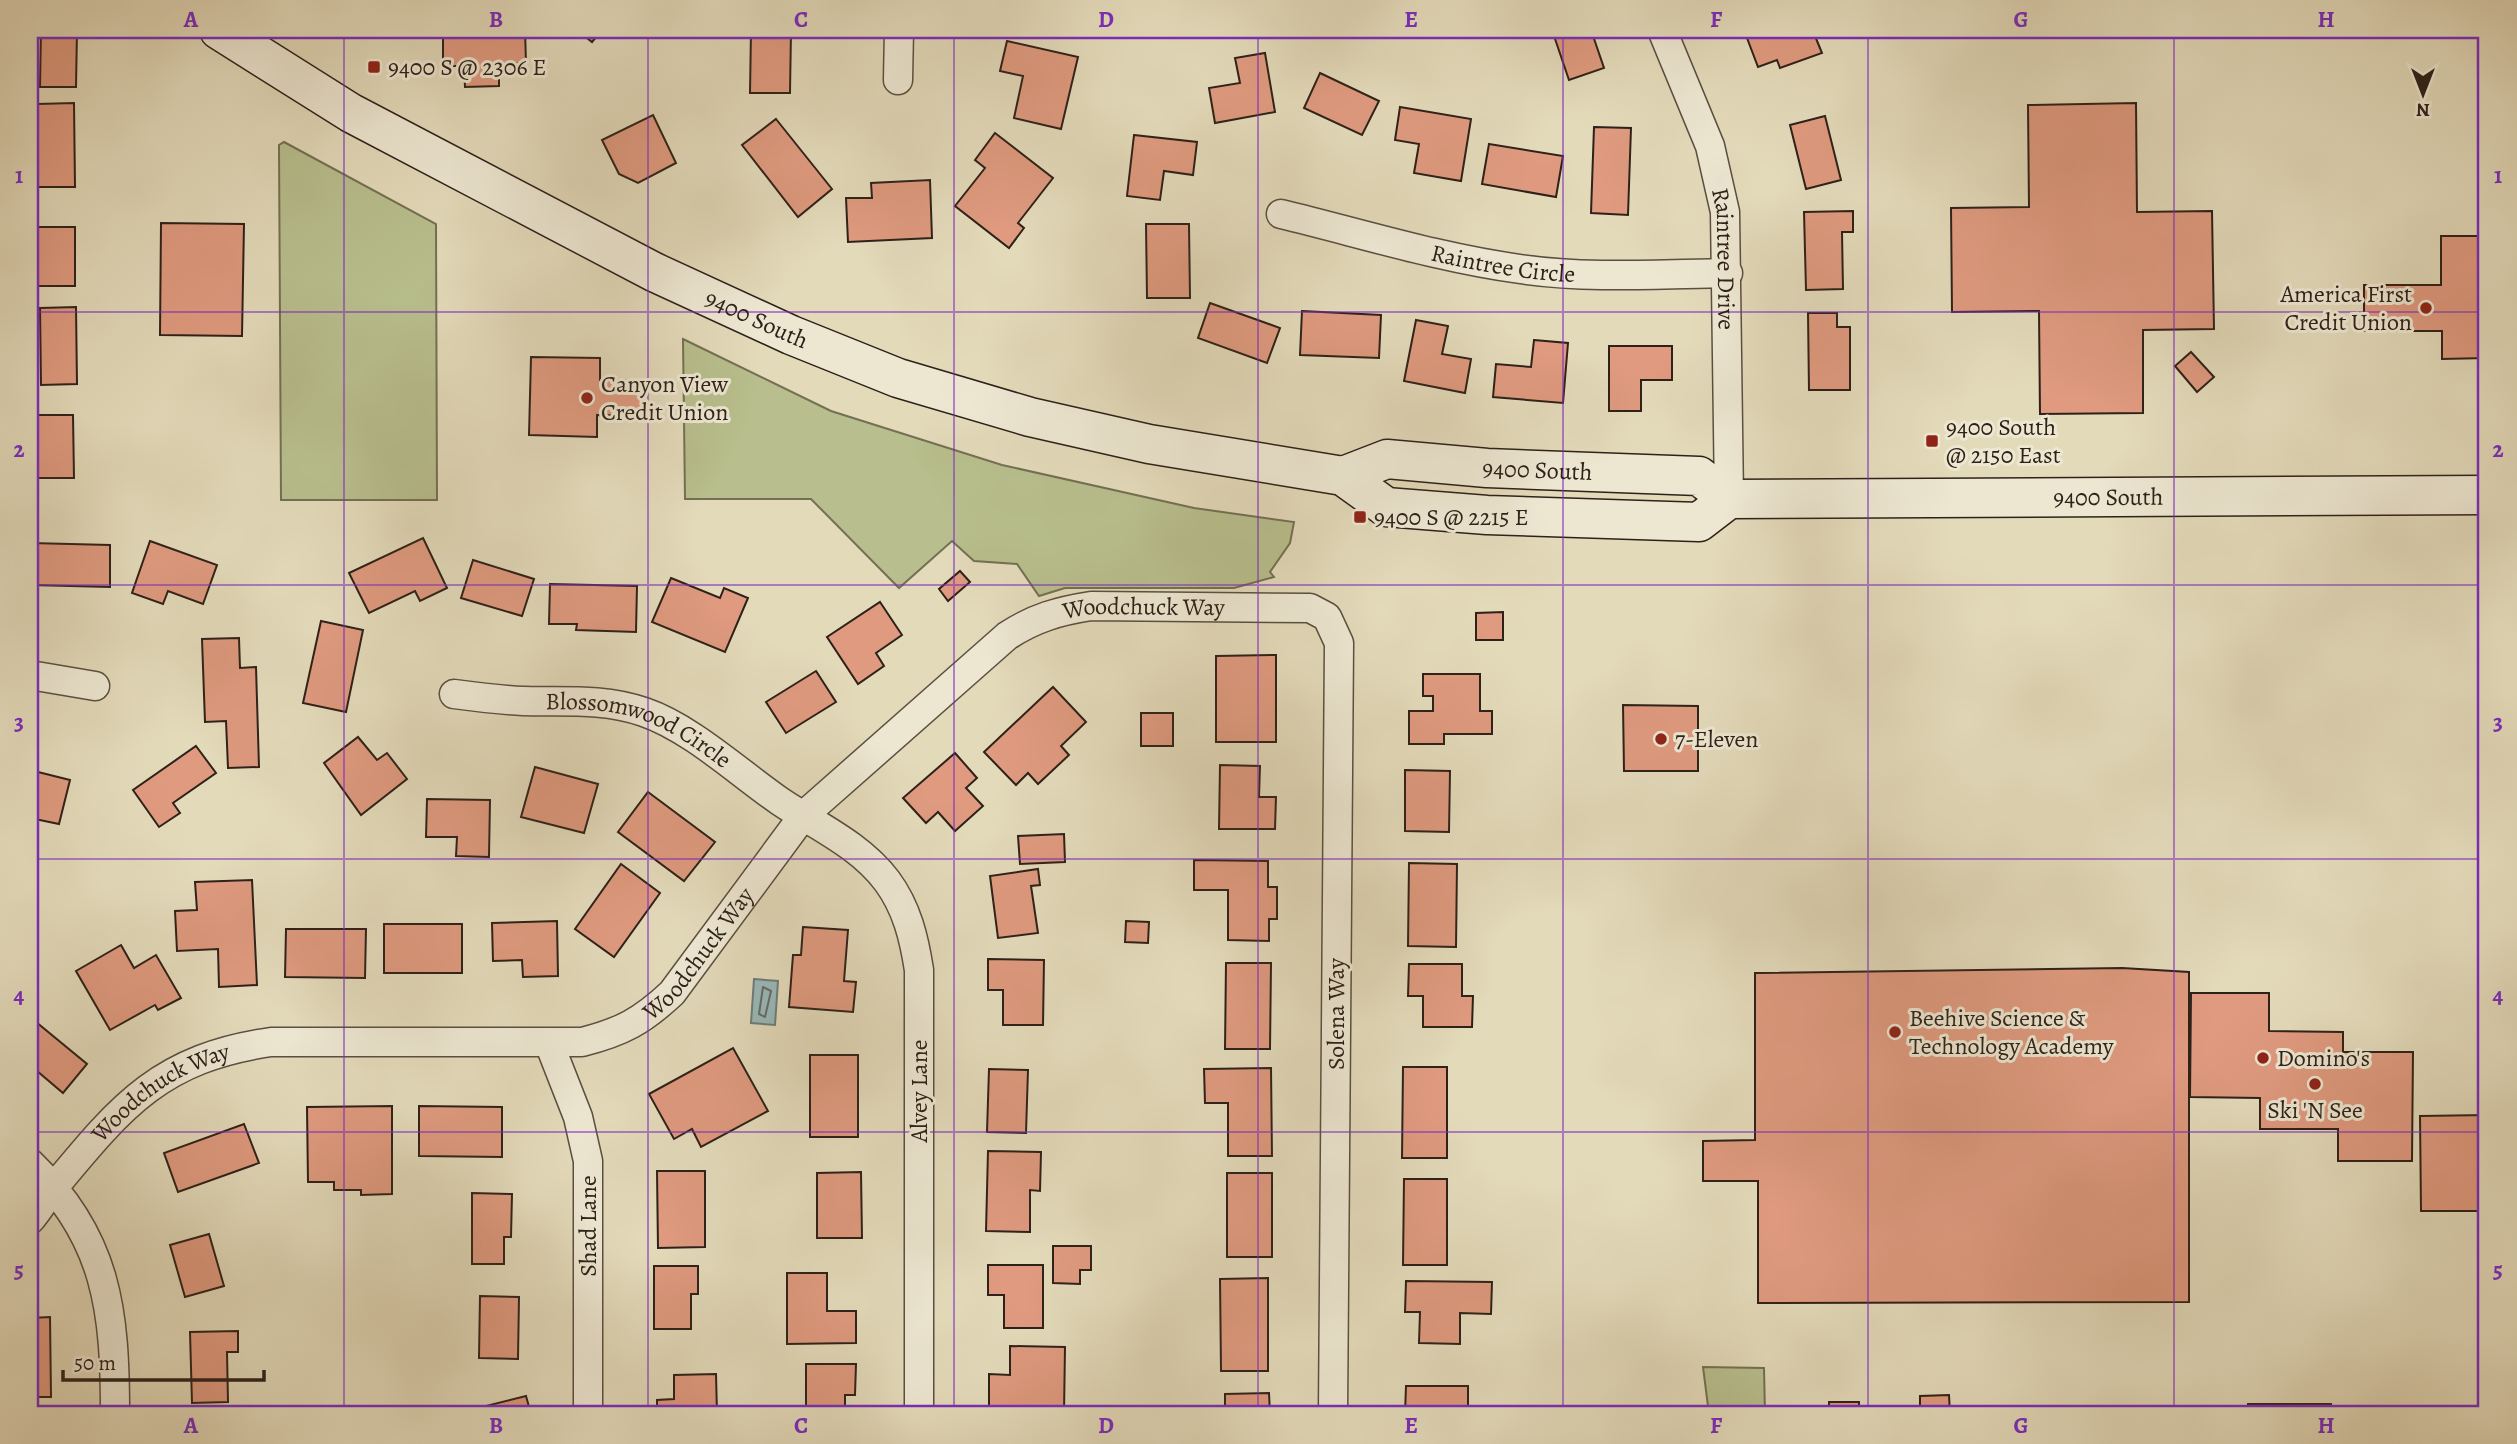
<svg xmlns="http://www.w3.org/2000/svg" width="2517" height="1444" viewBox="0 0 2517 1444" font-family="Alegreya,serif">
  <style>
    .green { fill: #b8be8d; stroke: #737053; stroke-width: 2 }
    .water { fill: #99b8b9; stroke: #6e7c79; stroke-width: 2 }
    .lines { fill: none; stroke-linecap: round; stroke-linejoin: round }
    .shore { stroke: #646c69; stroke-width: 2 }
    .building { fill: #df9a7f; stroke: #2e2119; stroke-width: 2 }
    .minor-casing { stroke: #5b4f41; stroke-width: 31 }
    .secondary-casing { stroke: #2e2119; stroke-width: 41 }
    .minor { stroke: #ede7d2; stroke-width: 28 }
    .secondary { stroke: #ede7d2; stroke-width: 38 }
    .grid { fill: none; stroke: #7b2cbf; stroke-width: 2; stroke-opacity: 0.55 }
    .poi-dot { fill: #8f2418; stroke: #ede7d2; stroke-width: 2.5 }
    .labels { text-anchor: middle; stroke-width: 6; stroke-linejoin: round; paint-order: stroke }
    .poi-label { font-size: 24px; fill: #2e2119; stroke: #ede7d2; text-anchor: start }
    .street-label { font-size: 24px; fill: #2e2119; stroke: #ede7d2 }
    .neatline { fill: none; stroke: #7b2cbf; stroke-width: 2.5 }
    .grid-label { font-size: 23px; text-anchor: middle; font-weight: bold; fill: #7b2cbf }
  </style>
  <rect width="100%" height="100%" fill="#e3daba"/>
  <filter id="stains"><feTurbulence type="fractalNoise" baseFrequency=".00286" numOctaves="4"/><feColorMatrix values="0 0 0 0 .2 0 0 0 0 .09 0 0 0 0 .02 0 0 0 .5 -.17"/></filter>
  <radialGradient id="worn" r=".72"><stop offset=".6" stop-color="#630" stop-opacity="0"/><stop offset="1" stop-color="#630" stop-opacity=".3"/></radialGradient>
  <!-- green -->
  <g class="green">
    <path d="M 284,142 L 436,224 L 437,500 L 281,500 L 279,145 Z"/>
    <path d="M 683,339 L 831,411 L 1002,465 L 1194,508 L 1294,522 L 1290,543 L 1270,572 L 1274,577 L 1234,588 L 1065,588 L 1039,596 L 1017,564 L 974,561 L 952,541 L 899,588 L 811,499 L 685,499 Z"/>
    <path d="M 1703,1367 L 1764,1368 L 1765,1414 L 1709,1414 Z"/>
  </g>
  <!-- water -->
  <path class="water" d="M 754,979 L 778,981 L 775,1025 L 751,1023 Z"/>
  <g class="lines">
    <!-- shore -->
    <path class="shore" d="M 763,987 L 771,991 L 765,1017 L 759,1014 Z"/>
  </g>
  <!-- building -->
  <g class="building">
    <path d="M 41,30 L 77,30 L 76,87 L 40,87 Z"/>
    <path d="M 443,30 L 525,30 L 526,63 L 499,64 L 499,86 L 465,87 L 464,66 L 443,66 Z"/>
    <path d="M 577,30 L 602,30 L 592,42 Z"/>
    <path d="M 751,30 L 791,30 L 790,93 L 750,93 Z"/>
    <path d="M 1552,30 L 1591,30 L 1604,68 L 1569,80 Z"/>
    <path d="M 1744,30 L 1826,30 L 1826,32 L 1815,36 L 1822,53 L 1780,68 L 1777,60 L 1758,67 Z"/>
    <path d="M 1007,41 L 1078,57 L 1061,129 L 1014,118 L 1023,76 L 1000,71 Z"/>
    <path d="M 1265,53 L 1275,112 L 1215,123 L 1209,88 L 1240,83 L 1235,58 Z"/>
    <path d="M 1320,73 L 1379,101 L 1362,135 L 1304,108 Z"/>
    <path d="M 74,103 L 75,187 L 38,187 L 37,104 Z"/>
    <path d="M 2136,103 L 2137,212 L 2212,211 L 2214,329 L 2143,330 L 2143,413 L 2040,414 L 2039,311 L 1952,312 L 1951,208 L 2029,207 L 2028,105 Z"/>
    <path d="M 1400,107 L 1471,119 L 1461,181 L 1414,173 L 1419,144 L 1395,140 Z"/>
    <path d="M 653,115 L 676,163 L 638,183 L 619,174 L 602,140 Z"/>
    <path d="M 1825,116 L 1841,180 L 1806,189 L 1790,125 Z"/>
    <path d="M 776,119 L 832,189 L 798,217 L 742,145 Z"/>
    <path d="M 1594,127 L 1631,128 L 1628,215 L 1591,213 Z"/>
    <path d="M 995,133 L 1053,178 L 1018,223 L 1024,228 L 1009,248 L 955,206 L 985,168 L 975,160 Z"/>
    <path d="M 1134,135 L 1197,142 L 1193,175 L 1164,171 L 1160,200 L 1127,196 Z"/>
    <path d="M 1489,144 L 1563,156 L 1556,197 L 1482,184 Z"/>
    <path d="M 930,180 L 932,238 L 848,242 L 846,198 L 872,198 L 871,183 Z"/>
    <path d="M 1853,211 L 1853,232 L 1842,232 L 1843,289 L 1806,290 L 1804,212 Z"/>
    <path d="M 161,223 L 244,224 L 242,336 L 160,335 Z"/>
    <path d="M 1146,224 L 1189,224 L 1190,298 L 1147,298 Z"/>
    <rect x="36" y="227" width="39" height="59"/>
    <path d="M 2441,236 L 2487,236 L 2487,358 L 2442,359 L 2442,331 L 2364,331 L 2364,285 L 2441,285 Z"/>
    <path d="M 1210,303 L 1280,328 L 1267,363 L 1198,338 Z"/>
    <path d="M 76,307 L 77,384 L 41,385 L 40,308 Z"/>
    <path d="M 1302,311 L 1381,315 L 1379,358 L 1300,355 Z"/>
    <path d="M 1808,313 L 1837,313 L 1837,327 L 1850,327 L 1850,390 L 1809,390 Z"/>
    <path d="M 1416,320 L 1448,326 L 1442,354 L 1471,359 L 1465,393 L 1404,381 Z"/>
    <path d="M 1534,340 L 1568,343 L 1563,403 L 1493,397 L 1496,364 L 1531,367 Z"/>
    <path d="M 1609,346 L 1672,346 L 1672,380 L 1641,380 L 1641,411 L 1609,411 Z"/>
    <path d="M 2191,352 L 2214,377 L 2197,392 L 2175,366 Z"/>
    <path d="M 531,357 L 600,358 L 600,380 L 644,381 L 643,416 L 597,415 L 597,437 L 529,435 Z"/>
    <path d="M 37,415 L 73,415 L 74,478 L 37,478 Z"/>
    <path d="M 423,538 L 447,588 L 420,601 L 415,591 L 369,613 L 349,573 Z"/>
    <path d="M 150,541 L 217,565 L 203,604 L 168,591 L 163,604 L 132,593 Z"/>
    <path d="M 30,543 L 110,545 L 110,587 L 30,585 Z"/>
    <path d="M 473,560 L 534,579 L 522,616 L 461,598 Z"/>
    <path d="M 960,571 L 970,582 L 948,601 L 939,589 Z"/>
    <path d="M 671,578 L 720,598 L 724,588 L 748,598 L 725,652 L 652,622 Z"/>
    <path d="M 550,584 L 637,586 L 636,632 L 576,630 L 577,624 L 549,624 Z"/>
    <path d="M 880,602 L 902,635 L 876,653 L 884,666 L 858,684 L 827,637 Z"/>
    <path d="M 1503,612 L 1503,640 L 1476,640 L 1476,613 Z"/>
    <path d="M 321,621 L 363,630 L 346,712 L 303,703 Z"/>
    <path d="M 239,638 L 240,668 L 256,667 L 259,767 L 228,768 L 226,721 L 205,722 L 202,639 Z"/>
    <path d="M 1276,655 L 1276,742 L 1216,742 L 1216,656 Z"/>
    <path d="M 816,671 L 836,702 L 786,733 L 766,702 Z"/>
    <path d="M 1423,674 L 1480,674 L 1480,711 L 1492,711 L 1492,734 L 1444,734 L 1444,744 L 1409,744 L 1409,711 L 1433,711 L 1433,696 L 1423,696 Z"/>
    <path d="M 1053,687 L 1086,722 L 1061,746 L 1069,755 L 1038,784 L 1028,773 L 1016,785 L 984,752 Z"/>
    <path d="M 1623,705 L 1698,706 L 1698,771 L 1624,771 Z"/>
    <rect x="1141" y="713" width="32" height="33"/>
    <path d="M 358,737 L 377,760 L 387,753 L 407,779 L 361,815 L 324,763 Z"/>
    <path d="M 196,746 L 216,773 L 173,803 L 180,813 L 159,827 L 133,790 Z"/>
    <path d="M 955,753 L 977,778 L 966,788 L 983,806 L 955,831 L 938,812 L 926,823 L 903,798 Z"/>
    <path d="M 1220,765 L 1260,766 L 1259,797 L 1276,797 L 1275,829 L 1219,829 Z"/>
    <path d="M 535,767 L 598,784 L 584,833 L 521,817 Z"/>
    <path d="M 30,770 L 70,780 L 59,824 L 30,818 Z"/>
    <path d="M 1405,770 L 1450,771 L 1449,832 L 1405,831 Z"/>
    <path d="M 648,792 L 715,842 L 684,881 L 618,832 Z"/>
    <path d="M 427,799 L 490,800 L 489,857 L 456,856 L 457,837 L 426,837 Z"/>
    <path d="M 1064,834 L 1065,862 L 1020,864 L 1018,836 Z"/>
    <path d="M 1194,860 L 1268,861 L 1268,887 L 1277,887 L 1277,919 L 1269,919 L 1269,941 L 1228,940 L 1228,890 L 1194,890 Z"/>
    <path d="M 1409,863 L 1457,864 L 1456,947 L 1408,946 Z"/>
    <path d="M 621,864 L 660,893 L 614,957 L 575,929 Z"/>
    <path d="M 1038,869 L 1040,885 L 1031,886 L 1038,933 L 998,938 L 990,876 Z"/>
    <path d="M 252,880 L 257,985 L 219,987 L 218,949 L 177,951 L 175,911 L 197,910 L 195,882 Z"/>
    <path d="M 557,921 L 558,976 L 523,977 L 522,960 L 493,961 L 492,923 Z"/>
    <path d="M 1126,921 L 1149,922 L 1148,943 L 1125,942 Z"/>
    <rect x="384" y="924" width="78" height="49"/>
    <path d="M 803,927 L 848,930 L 844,981 L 856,982 L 853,1012 L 789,1007 L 793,955 L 801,955 Z"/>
    <path d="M 286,929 L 366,929 L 365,978 L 285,977 Z"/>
    <path d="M 121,945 L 134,968 L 156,955 L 181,998 L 158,1010 L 155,1005 L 110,1030 L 76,971 Z"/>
    <path d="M 988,959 L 1044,960 L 1043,1025 L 1003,1025 L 1003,990 L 988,990 Z"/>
    <path d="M 1226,963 L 1271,963 L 1270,1049 L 1225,1049 Z"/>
    <path d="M 1409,964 L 1462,964 L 1462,996 L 1473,996 L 1472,1027 L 1423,1027 L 1423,996 L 1408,996 Z"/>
    <path d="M 2122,968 L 2189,972 L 2189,1302 L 1758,1303 L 1758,1181 L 1703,1181 L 1703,1141 L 1755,1140 L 1755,973 Z"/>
    <path d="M 2191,993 L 2269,993 L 2269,1031 L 2343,1032 L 2343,1052 L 2413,1052 L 2412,1161 L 2338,1161 L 2338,1129 L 2260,1129 L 2260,1098 L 2190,1097 Z"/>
    <path d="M 30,1017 L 87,1064 L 63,1093 L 30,1065 Z"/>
    <path d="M 733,1048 L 768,1111 L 701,1147 L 692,1129 L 674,1139 L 649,1094 Z"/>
    <rect x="810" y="1055" width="48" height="82"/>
    <path d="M 1403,1067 L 1447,1067 L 1447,1158 L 1402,1158 Z"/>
    <path d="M 1271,1068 L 1272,1156 L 1228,1156 L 1228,1103 L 1205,1103 L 1204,1069 Z"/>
    <path d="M 989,1069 L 1028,1070 L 1026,1133 L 987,1132 Z"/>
    <path d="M 392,1106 L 392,1194 L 361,1195 L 361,1190 L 334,1190 L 334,1182 L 308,1182 L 307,1107 Z"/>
    <path d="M 419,1106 L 502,1107 L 502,1157 L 419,1156 Z"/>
    <path d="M 2487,1115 L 2487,1211 L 2421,1211 L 2420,1116 Z"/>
    <path d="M 244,1124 L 259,1163 L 178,1192 L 164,1153 Z"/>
    <path d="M 988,1151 L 1041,1152 L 1040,1191 L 1030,1190 L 1030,1232 L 986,1231 Z"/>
    <path d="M 657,1171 L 705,1171 L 705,1247 L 658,1248 Z"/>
    <path d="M 861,1172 L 862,1238 L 817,1238 L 817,1173 Z"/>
    <rect x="1227" y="1173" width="45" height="84"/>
    <path d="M 1404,1179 L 1447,1179 L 1447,1265 L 1403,1265 Z"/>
    <path d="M 472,1193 L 512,1194 L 511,1237 L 504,1237 L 504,1264 L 472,1264 Z"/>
    <path d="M 209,1234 L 224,1286 L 185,1297 L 170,1245 Z"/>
    <path d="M 1053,1246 L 1091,1246 L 1091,1270 L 1080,1270 L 1080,1284 L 1053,1283 Z"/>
    <path d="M 988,1265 L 1043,1265 L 1043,1328 L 1004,1328 L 1004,1295 L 988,1295 Z"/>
    <path d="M 654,1266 L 698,1266 L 698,1294 L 691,1294 L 691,1329 L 654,1329 Z"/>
    <path d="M 787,1273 L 827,1273 L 827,1311 L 856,1311 L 856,1343 L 787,1344 Z"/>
    <path d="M 1268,1278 L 1268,1371 L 1221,1371 L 1220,1279 Z"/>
    <path d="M 1406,1281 L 1492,1282 L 1491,1314 L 1460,1313 L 1460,1344 L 1419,1343 L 1420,1312 L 1405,1312 Z"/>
    <path d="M 480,1296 L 519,1297 L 518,1359 L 479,1358 Z"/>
    <path d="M 50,1317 L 51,1397 L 30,1397 L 30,1318 Z"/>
    <path d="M 238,1331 L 238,1352 L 227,1352 L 228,1402 L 192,1403 L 190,1332 Z"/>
    <path d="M 1010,1346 L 1065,1347 L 1064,1413 L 989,1414 L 989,1374 L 1010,1375 Z"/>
    <path d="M 806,1364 L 856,1364 L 855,1395 L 845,1395 L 845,1414 L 806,1414 Z"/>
    <path d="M 716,1374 L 717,1414 L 657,1414 L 657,1400 L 674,1399 L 674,1375 Z"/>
    <path d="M 1406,1386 L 1468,1386 L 1468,1414 L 1405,1414 Z"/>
    <path d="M 1269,1393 L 1270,1414 L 1225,1414 L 1225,1394 Z"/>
    <path d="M 1949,1395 L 1950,1414 L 1894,1414 L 1920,1414 L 1920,1396 Z"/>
    <path d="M 526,1396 L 531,1414 L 462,1414 L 462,1412 Z"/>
    <rect x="1829" y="1402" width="30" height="12"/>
    <rect x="2248" y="1404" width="83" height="10"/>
    <path d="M 2341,1407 L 2422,1408 L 2422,1414 L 2341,1414 Z"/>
    <rect x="2063" y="1412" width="78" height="2"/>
  </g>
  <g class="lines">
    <defs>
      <g id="minor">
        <path id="s1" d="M 1662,30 L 1710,146 L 1725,212 L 1729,499"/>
        <path d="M 898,80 L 899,30"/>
        <path id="s2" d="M 1281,214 C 1360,233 1439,258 1520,269 C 1588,279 1659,274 1728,273"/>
        <path d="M 30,675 L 95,686"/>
        <path id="s3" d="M 454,694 C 477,697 500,700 523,701 C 564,702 604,698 644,712 C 691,728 739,773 781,802 C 817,826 860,845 887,881 C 907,908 914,938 919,970 L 919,1414"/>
        <path d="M 549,1043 L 578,1117 L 588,1161 L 588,1414"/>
        <path d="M 30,1163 C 108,1238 115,1312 115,1414"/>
        <path id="s4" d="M 30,1220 C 39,1210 46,1197 55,1186 C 123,1104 161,1058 271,1042 L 582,1042 C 622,1032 642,1021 672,993 L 803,816 L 1007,636 C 1034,618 1059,611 1091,606 L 1310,608 L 1327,617 L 1339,643 L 1333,1414"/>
      </g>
      <g id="secondary">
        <path id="s5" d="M 219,30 L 351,113 L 654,272 L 791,335 L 898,378 L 1030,417 L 1149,444 L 1343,476 L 1386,507 L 1487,515 L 1699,522 L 1729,499 L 2487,495"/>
        <path id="s6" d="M 1343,476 L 1387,459 L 1487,468 L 1699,476 L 1729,499"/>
      </g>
    </defs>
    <!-- minor casing -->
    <use href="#minor" class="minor-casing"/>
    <!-- secondary casing -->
    <use href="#secondary" class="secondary-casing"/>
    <!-- minor -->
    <use href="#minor" class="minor"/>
    <!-- secondary -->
    <use href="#secondary" class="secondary"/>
  </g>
  <!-- grid -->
  <path class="grid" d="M 344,30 L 344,1414M 648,30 L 648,1414M 954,30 L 954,1414M 1258,30 L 1258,1414M 1563,30 L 1563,1414M 1868,30 L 1868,1414M 2174,30 L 2174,1414M 30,312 L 2487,312M 30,585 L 2487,585M 30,859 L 2487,859M 30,1132 L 2487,1132"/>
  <!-- markers -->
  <g class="poi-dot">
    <rect x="367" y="60" width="14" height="14" rx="3.5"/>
    <circle cx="2426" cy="308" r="7"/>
    <circle cx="587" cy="398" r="7"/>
    <rect x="1925" y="434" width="14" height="14" rx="3.5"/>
    <rect x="1353" y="510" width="14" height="14" rx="3.5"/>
    <circle cx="1661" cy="739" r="7"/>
    <circle cx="1895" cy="1032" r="7"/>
    <circle cx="2263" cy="1058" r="7"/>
    <circle cx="2315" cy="1084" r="7"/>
  </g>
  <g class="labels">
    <!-- poi labels -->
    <g class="poi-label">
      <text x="388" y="75">9400 S @ 2306 E</text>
      <text x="2412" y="302" text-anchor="end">America First<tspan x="2412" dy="28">Credit Union</tspan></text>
      <text x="601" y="392">Canyon View<tspan x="601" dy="28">Credit Union</tspan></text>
      <text x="1946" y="435">9400 South<tspan x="1946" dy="28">@ 2150 East</tspan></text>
      <text x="1374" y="525">9400 S @ 2215 E</text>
      <text x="1675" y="747">7-Eleven</text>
      <text x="1909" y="1026">Beehive Science &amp;<tspan x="1909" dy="28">Technology Academy</tspan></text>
      <text x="2277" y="1066">Domino's</text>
      <text x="2315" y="1118" text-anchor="middle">Ski 'N See</text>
    </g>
    <!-- street labels -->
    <g class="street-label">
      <text dy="8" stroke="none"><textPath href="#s1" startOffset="240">Raintree Drive</textPath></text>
      <text dy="8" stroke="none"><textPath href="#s2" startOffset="228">Raintree Circle</textPath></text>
      <text dy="8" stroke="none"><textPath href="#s5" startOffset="611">9400 South</textPath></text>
      <text dy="8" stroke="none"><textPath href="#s6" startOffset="198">9400 South</textPath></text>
      <text dy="8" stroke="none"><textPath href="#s5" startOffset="2004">9400 South</textPath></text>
      <text dy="8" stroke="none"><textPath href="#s4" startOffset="1360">Woodchuck Way</textPath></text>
      <text dy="8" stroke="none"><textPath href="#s3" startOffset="191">Blossomwood Circle</textPath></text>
      <text dy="8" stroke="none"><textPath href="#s4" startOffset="772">Woodchuck Way</textPath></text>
      <text transform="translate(1336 1014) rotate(-90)" y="8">Solena Way</text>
      <text transform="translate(919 1091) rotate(-90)" y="8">Alvey Lane</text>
      <text dy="8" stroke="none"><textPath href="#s4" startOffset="186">Woodchuck Way</textPath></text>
      <text transform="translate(588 1226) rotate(-90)" y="8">Shad Lane</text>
    </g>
  </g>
  <!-- margin -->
  <rect width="2517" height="1444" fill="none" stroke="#e3daba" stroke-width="77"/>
  <!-- north arrow -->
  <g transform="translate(2423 94) rotate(180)" stroke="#ede7d2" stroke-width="5" paint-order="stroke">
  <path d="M0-5L12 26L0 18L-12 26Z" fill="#2e2119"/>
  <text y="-10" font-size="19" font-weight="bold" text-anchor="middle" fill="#2e2119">N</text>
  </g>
  <!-- scale -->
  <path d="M63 1370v10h201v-10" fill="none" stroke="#2e2119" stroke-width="3.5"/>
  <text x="74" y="1370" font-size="21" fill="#2e2119" stroke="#ede7d2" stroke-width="5" paint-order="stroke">50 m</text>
  <rect x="38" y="38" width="2440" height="1368" class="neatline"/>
  <g class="grid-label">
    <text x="191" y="27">A</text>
    <text x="496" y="27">B</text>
    <text x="801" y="27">C</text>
    <text x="1106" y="27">D</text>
    <text x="1411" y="27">E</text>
    <text x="1716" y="27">F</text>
    <text x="2021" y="27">G</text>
    <text x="2326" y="27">H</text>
    <text x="19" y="183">1</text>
    <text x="2498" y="183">1</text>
    <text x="19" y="457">2</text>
    <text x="2498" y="457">2</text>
    <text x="19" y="730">3</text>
    <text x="2498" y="730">3</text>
    <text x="19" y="1003">4</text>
    <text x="2498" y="1003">4</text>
    <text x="19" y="1277">5</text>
    <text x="2498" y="1277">5</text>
    <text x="191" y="1433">A</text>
    <text x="496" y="1433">B</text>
    <text x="801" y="1433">C</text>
    <text x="1106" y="1433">D</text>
    <text x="1411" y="1433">E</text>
    <text x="1716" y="1433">F</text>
    <text x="2021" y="1433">G</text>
    <text x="2326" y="1433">H</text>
  </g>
  <rect width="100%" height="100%" filter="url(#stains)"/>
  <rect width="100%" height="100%" fill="url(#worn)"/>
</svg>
